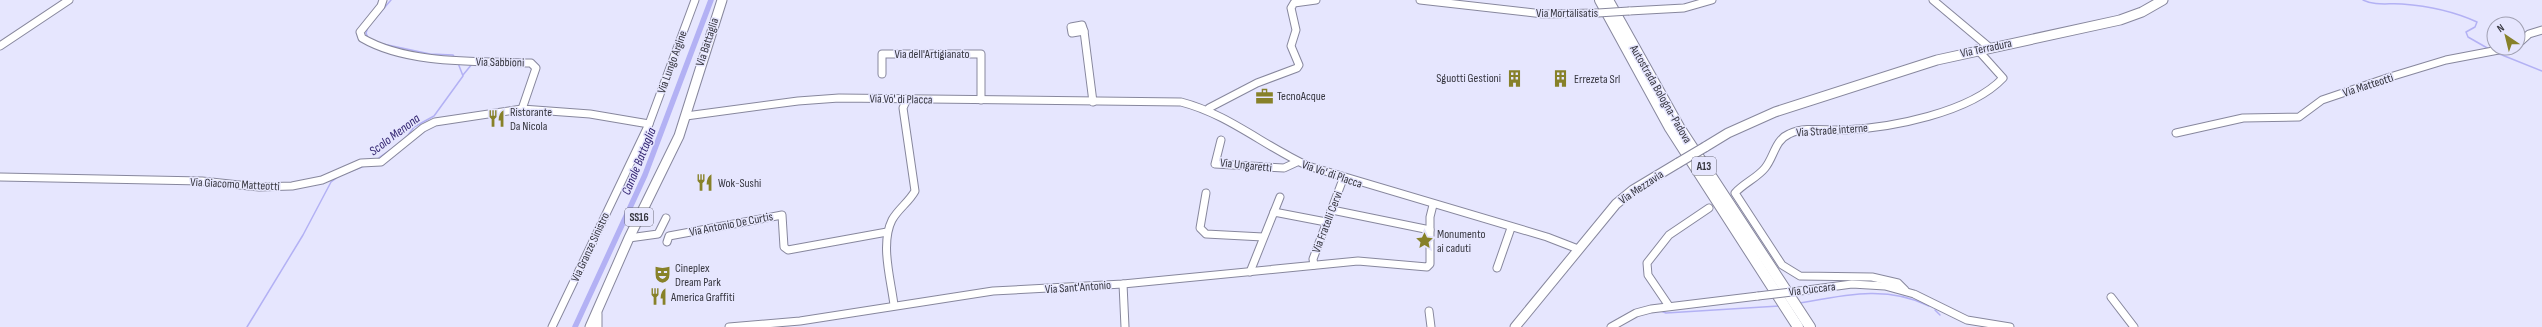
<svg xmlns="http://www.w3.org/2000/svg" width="2542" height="327" viewBox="0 0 2542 327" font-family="'Sofia Sans Condensed',sans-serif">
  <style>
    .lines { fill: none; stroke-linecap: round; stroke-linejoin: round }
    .stream { stroke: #b3b1f4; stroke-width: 1.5 }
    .canal { stroke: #b3b1f4; stroke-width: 5.5 }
    .minor-casing { stroke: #87879d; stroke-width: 9 }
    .major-casing { stroke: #87879d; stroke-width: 11 }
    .highway-casing { stroke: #87879d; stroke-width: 12 }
    .minor { stroke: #fff; stroke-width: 7 }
    .major { stroke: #fff; stroke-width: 9 }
    .highway { stroke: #fff; stroke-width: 10 }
    .minor-bridge-casing { stroke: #87879d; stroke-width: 9; stroke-linecap: butt }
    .major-bridge-casing { stroke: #87879d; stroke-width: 11; stroke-linecap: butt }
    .minor-bridge { stroke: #fff; stroke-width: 7 }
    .major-bridge { stroke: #fff; stroke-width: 9 }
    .labels { text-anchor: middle; stroke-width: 3; stroke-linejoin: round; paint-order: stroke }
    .shield { fill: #e6e6fe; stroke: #6b6b78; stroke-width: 1 }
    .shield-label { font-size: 11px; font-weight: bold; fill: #36363f }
    .street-label { font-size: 12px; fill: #36363f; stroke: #e6e6fe }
    .poi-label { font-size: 12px; fill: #36363f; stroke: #e6e6fe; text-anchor: start }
    .water-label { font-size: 13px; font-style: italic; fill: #30226f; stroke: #e6e6fe }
  </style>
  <rect width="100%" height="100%" fill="#e6e6fe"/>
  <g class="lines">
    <!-- stream -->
    <g class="stream">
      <path d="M 2363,0 C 2375,6 2388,3 2402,4 C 2429,6 2453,11 2477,22 L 2475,27 L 2466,32 L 2468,37 L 2489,49"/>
      <path d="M 372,22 L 391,0"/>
      <path d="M 368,27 L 366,33 L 368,38"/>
      <path d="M 383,44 L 430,54 L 453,55 L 455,58"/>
      <path d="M 2497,53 L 2542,71"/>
      <path d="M 463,75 L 472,64"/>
      <path d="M 406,138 L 414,127 L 434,116 L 463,76 L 458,63"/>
      <path d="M 377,159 L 390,150"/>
      <path d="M 346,173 L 367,165"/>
      <path d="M 1800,303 C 1845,295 1887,285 1929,306"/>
      <path d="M 1935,310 L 1940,315"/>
      <path d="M 1661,311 L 1666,313 L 1779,306"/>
      <path d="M 247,327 L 303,235 L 331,182 L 339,176"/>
    </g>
    <!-- canal -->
    <path class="canal" d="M 575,327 L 645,175 L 711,0"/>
    <defs>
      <g id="minor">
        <path d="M 383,0 L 381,6 L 360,32 L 362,38 C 408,65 479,61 531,63 L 536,68 L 522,109 L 590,114 L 649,124"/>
        <path d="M 1420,0 L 1543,14 L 1598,13"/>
        <path d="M 1933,0 L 1989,47"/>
        <path d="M 1629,11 L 1684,8 L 1712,0"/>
        <path d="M 1082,25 L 1084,31 L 1072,33 L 1071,27 Z"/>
        <path d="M 1084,31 L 1093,102"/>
        <path d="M 2518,44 L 2529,34 L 2542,30"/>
        <path d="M 0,46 L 69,0"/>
        <path d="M 882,74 L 882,54 L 981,54 L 981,100"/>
        <path d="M 1209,108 L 1257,83 L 1297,68 L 1299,65 L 1291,46 L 1296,30 L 1291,8 L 1294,3 L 1316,0"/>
        <path d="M 686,116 L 798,101 L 839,98 L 1181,102 C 1228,114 1264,146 1308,166 L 1547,237 L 1578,249"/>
        <path d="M 2176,133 L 2243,118 L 2299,117 L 2322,100 L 2390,77 L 2446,60 L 2509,48"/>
        <path d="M 1221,140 L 1215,164 L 1284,168 L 1297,162"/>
        <path d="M 0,177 L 202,181 L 259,187 L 292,186 L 322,180 L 361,163 L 381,162 L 423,128 L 435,122 L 522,109"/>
        <path d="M 1206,193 L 1200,228 L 1206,234 L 1263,237"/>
        <path d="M 1332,210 L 1430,230"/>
        <path d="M 1274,212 L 1280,197"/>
        <path d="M 629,238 L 658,234 L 666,218"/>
        <path d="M 667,242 L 669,236 L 782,215 L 784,247 L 788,250 L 887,232"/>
        <path d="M 1314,265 L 1313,259 L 1343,179"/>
        <path d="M 1497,268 L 1511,228"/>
        <path d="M 1250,272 L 1274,212 L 1326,222"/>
        <path d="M 1123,284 L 1125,327"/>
        <path d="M 1905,290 L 1898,283 L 1872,277 L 1800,276 L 1782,265 L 1735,193 C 1744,183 1757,178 1765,168 C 1774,157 1775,140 1789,134 C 1806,126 1826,131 1844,130 C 1890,128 1970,113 2003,78 L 1977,49"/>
        <path d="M 1800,291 L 1852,284 L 1885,286 L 1914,294 L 1967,320 L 2010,327"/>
        <path d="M 2111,297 L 2134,327"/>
        <path d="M 894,305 C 891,280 880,244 892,220 C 898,209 909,202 915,191 L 903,108 L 907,99"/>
        <path d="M 1669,306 L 1648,275 L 1647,263 L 1669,235 L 1709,208"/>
        <path d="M 1429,311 L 1431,327"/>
        <path d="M 598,314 L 598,327"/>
        <path d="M 552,327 L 649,124 L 695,0"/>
        <path d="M 729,327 L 800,321 L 993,291 L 1123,284 L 1358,261 L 1427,267 L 1430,264 L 1430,217 L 1433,205"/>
        <path d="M 1611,327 L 1636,313 L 1651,309 L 1758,296"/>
      </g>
      <g id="major">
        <path d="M 1705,147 L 1728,133 L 1775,112 L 1937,60 L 2120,20 L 2142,12 L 2163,0"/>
        <path d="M 590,327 L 629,238 L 679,136 L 722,0"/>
        <path d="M 1515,327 L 1616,204 L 1633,190 L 1678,163"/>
      </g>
      <g id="highway">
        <path d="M 1600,0 L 1670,128 L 1798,327"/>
        <path d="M 1608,0 L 1679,127 L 1810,327"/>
      </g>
    </defs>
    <!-- minor casing -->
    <use href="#minor" class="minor-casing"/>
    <!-- major casing -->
    <use href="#major" class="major-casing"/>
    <!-- highway casing -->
    <use href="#highway" class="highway-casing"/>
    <!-- minor -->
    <use href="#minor" class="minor"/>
    <!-- major -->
    <use href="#major" class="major"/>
    <!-- highway -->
    <use href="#highway" class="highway"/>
    <defs>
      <g id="minor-bridge">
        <path d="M 1598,13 L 1629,11"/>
        <path d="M 1758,296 L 1800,291"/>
      </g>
      <path id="major-bridge" d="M 1678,163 L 1705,147"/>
    </defs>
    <!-- minor-bridge casing -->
    <use href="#minor-bridge" class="minor-bridge-casing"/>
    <!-- major-bridge casing -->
    <use href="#major-bridge" class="major-bridge-casing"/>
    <!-- minor-bridge -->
    <use href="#minor-bridge" class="minor-bridge"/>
    <!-- major-bridge -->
    <use href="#major-bridge" class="major-bridge"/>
  </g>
  <!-- icons -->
  <defs>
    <symbol id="building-bare" viewBox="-9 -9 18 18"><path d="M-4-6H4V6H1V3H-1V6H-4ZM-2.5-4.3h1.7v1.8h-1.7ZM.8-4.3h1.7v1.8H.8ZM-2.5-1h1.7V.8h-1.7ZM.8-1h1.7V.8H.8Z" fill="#878129" stroke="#e6e6fe" stroke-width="2.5" paint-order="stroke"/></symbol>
    <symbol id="office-bare" viewBox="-9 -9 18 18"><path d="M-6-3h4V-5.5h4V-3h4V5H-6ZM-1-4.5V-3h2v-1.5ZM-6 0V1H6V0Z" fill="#878129" stroke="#e6e6fe" stroke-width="2.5" paint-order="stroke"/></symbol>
    <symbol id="restaurant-bare" viewBox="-9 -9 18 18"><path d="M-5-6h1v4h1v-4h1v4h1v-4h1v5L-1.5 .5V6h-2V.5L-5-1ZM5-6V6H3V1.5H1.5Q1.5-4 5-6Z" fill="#878129" stroke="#e6e6fe" stroke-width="2.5" paint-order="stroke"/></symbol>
    <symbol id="sight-bare" viewBox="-9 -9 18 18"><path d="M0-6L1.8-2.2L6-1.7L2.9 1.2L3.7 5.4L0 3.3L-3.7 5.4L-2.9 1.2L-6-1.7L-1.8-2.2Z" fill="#878129" stroke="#e6e6fe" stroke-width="2.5" paint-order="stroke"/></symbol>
    <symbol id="theatre-bare" viewBox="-9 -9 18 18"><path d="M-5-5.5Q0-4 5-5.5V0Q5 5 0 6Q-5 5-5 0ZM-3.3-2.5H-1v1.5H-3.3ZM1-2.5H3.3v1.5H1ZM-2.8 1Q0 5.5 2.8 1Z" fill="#878129" stroke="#e6e6fe" stroke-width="2.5" paint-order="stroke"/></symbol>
  </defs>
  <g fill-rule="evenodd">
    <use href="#building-bare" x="1502" y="66" width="25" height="25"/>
    <use href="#building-bare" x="1548" y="66" width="25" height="25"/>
    <use href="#office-bare" x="1252" y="84" width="25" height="25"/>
    <use href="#restaurant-bare" x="484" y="106" width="25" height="25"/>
    <use href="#restaurant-bare" x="692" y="170" width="25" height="25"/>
    <use href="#sight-bare" x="1412" y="228" width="25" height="25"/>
    <use href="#theatre-bare" x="650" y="262" width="25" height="25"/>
    <use href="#restaurant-bare" x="646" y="284" width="25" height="25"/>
  </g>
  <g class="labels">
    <!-- shield labels -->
    <g class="shield">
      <rect x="1692" y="157" width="24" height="18" rx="3"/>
      <rect x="625" y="208" width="28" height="18" rx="3"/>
    </g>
    <g class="shield-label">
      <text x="1704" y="170">A13</text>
      <text x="639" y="221">SS16</text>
    </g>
    <!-- street labels -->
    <g class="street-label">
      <text x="1567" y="17">Via Mortalisatis</text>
      <text transform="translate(707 42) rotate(-72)" y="4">Via Battaglia</text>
      <text transform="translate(1986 48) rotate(-12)" y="4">Via Terradura</text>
      <text x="932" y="58">Via dell'Artigianato</text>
      <text transform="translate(500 62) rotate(1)" y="4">Via Sabbioni</text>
      <text transform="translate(672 62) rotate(-70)" y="4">Via Lungo Argine</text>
      <text transform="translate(2368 85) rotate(-18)" y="4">Via Matteotti</text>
      <text transform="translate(1661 94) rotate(60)" y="4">Autostrada Bologna-Padova</text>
      <text transform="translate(901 99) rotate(1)" y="4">Via Vo' di Placca</text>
      <text transform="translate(1832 130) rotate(-4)" y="4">Via Strade interne</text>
      <text transform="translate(1246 165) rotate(6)" y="4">Via Ungaretti</text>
      <text transform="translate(1332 174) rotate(19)" y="4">Via Vo' di Placca</text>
      <text transform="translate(235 184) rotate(3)" y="4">Via Giacomo Matteotti</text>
      <text transform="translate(1641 187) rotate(-34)" y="4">Via Mezzavia</text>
      <text transform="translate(1327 222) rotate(-69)" y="4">Via Fratelli Cervi</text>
      <text transform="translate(731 224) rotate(-11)" y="4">Via Antonio De Curtis</text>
      <text transform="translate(590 247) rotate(-65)" y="4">Via Granze Sinistro</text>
      <text transform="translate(1078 287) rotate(-4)" y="4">Via Sant'Antonio</text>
      <text transform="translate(1812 289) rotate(-7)" y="4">Via Cuccara</text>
    </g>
    <!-- poi labels -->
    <g class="poi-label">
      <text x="1501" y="82" text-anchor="end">Sguotti Gestioni</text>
      <text x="1574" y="83">Errezeta Srl</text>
      <text x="1277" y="100">TecnoAcque</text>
      <text x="510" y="116">Ristorante<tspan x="510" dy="14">Da Nicola</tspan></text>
      <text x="718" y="187">Wok-Sushi</text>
      <text x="1437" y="238">Monumento<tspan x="1437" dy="14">ai caduti</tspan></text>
      <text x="675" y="272">Cineplex<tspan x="675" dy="14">Dream Park</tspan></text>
      <text x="671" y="301">America Graffiti</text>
    </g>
    <!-- water labels -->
    <g class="water-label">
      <text transform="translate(394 134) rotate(-37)" y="5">Scolo Menona</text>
      <text transform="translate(638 161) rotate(-68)" y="5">Canale Battaglia</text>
    </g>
  </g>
  <!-- north arrow -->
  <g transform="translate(2506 36) rotate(325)"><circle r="19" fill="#e6e6fe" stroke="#a0a0b2"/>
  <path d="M0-3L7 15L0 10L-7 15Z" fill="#878129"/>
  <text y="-6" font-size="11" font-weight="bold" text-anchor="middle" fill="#36363f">N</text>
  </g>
</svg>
